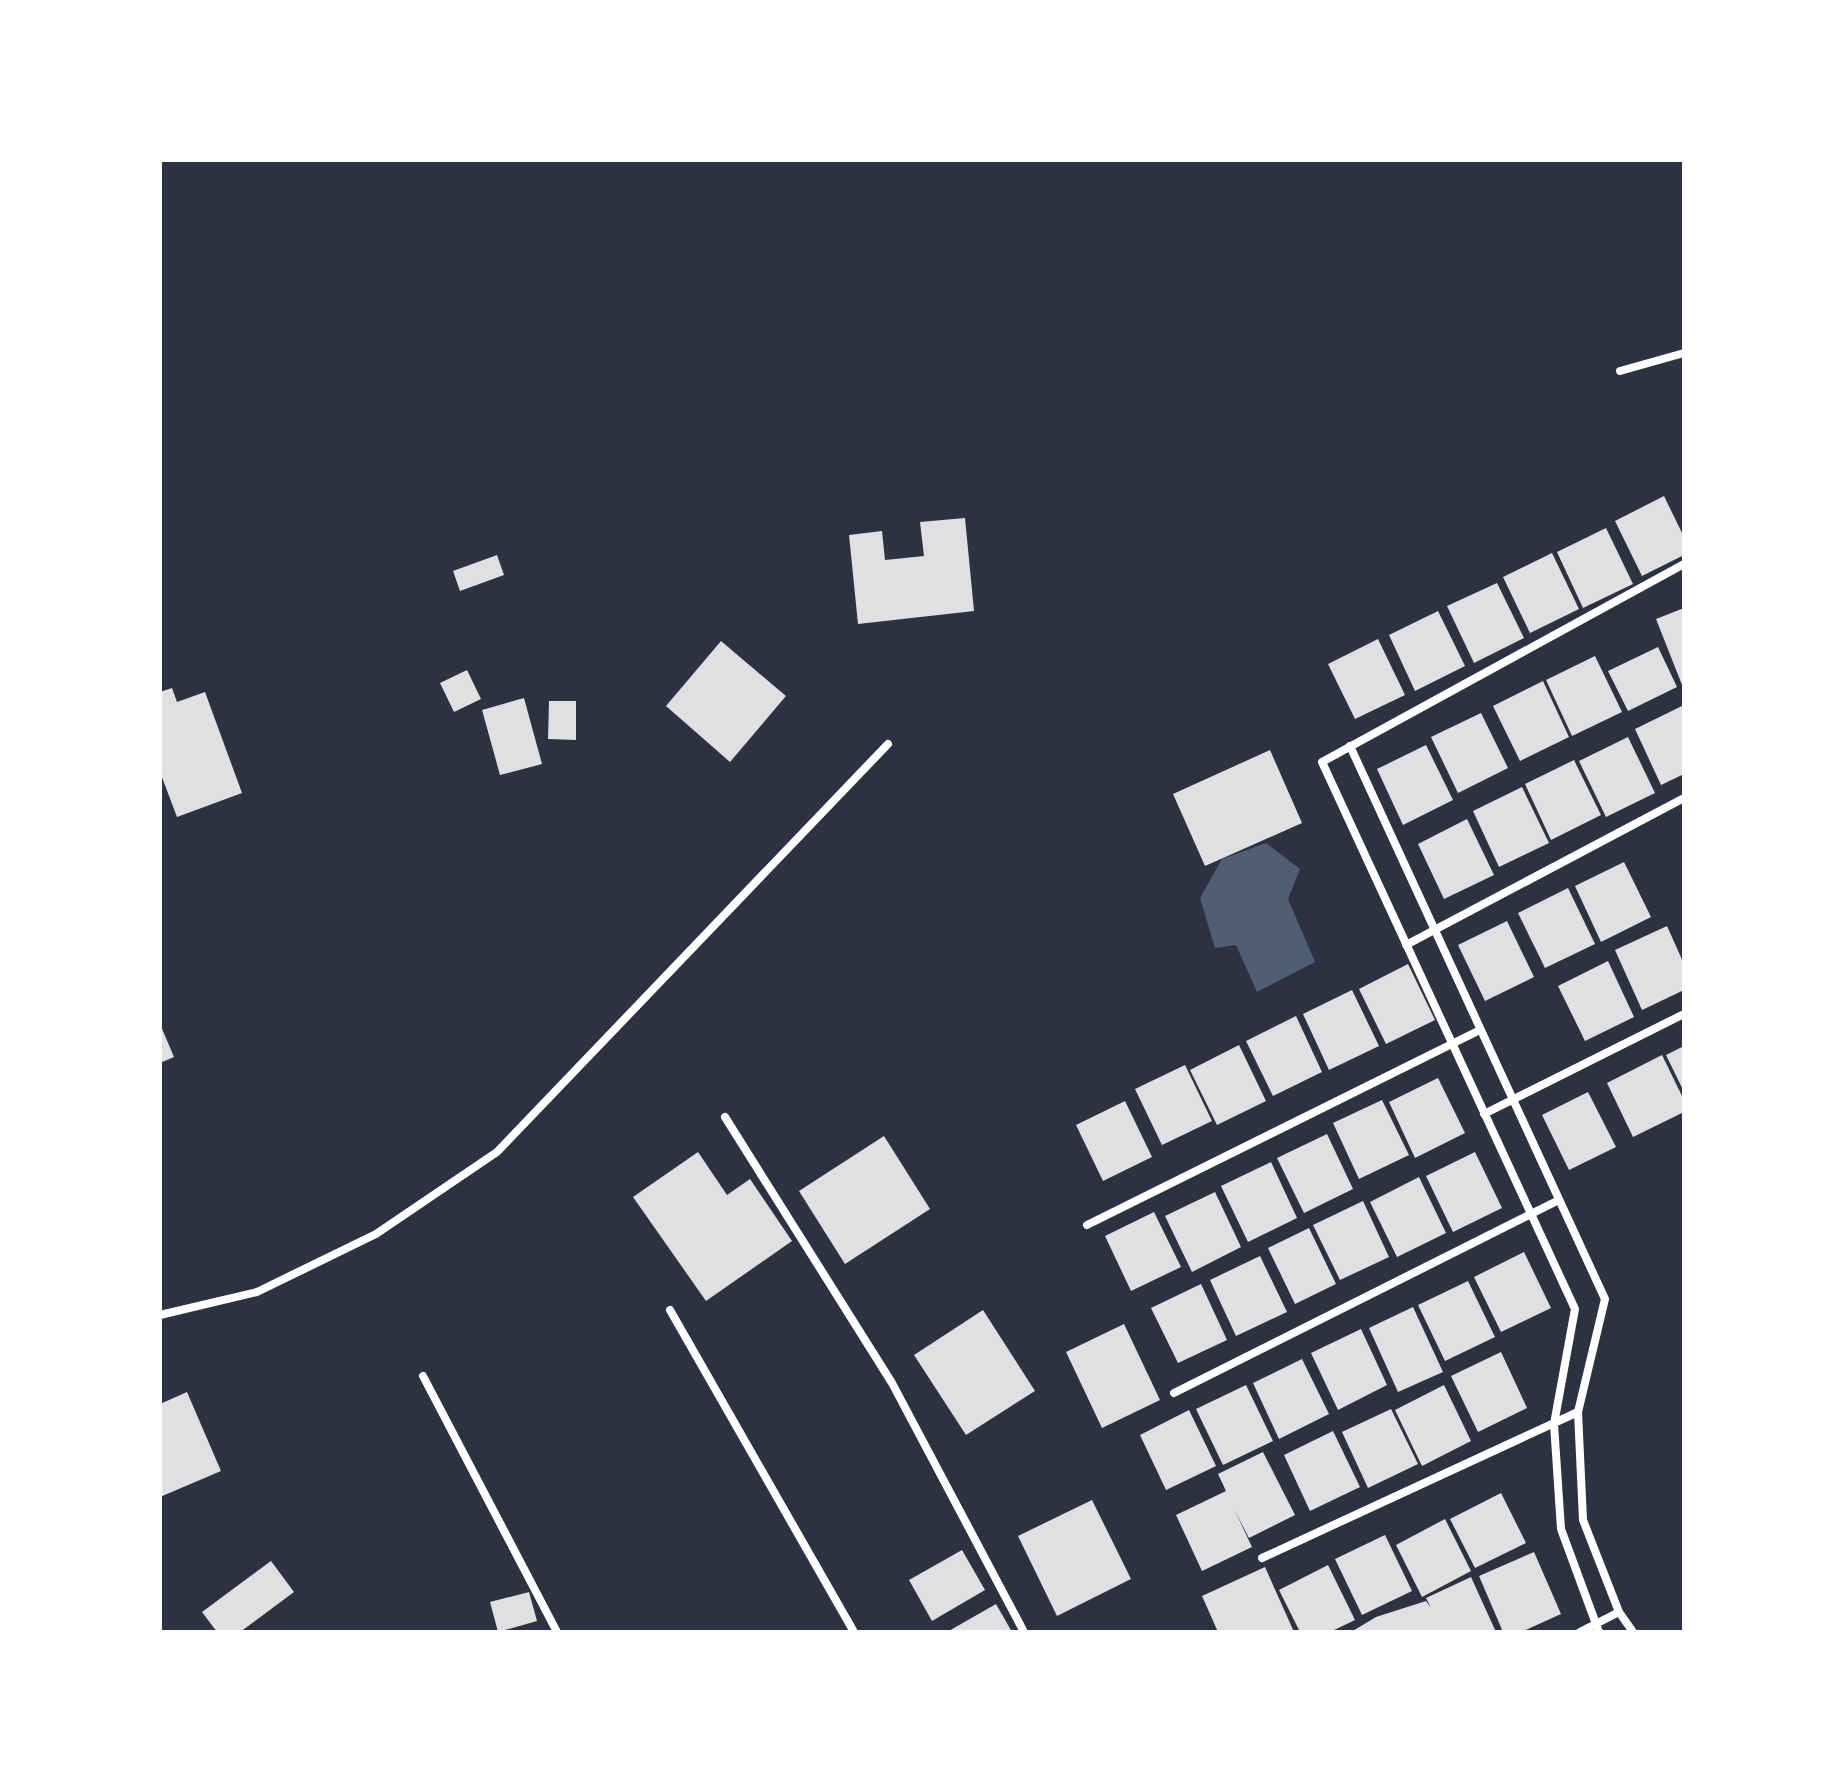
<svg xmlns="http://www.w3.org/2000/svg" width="1844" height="1792" viewBox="0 0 1844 1792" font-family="Overpass,sans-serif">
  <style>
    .water { fill: #4f5d75 }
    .building { fill: #e0e0e3 }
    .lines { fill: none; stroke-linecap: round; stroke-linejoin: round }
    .minor { stroke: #fff; stroke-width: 8 }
  </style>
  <rect width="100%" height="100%" fill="#2d3142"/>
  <!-- water -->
  <path class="water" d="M 1266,843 L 1300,869 L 1288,899 L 1315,962 L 1257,992 L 1236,945 L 1215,948 L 1200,898 L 1222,859 Z"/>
  <!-- building -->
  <g class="building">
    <path d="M 1664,496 L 1684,537 L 1684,555 L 1642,576 L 1615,521 Z"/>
    <path d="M 965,518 L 974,611 L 858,624 L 849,535 L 882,531 L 885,560 L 924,556 L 920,522 Z"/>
    <path d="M 1606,528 L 1633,584 L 1583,608 L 1557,552 Z"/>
    <path d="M 1552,553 L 1579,609 L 1530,633 L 1503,577 Z"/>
    <path d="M 497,555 L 504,575 L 460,591 L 453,571 Z"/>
    <path d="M 1497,583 L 1524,638 L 1474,663 L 1447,606 Z"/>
    <path d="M 1684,608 L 1684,690 L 1656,619 Z"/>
    <path d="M 1438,611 L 1465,666 L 1415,691 L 1389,635 Z"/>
    <path d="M 1378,639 L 1405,695 L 1355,719 L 1328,664 Z"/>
    <path d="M 721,641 L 786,696 L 730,762 L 666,706 Z"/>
    <path d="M 1658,647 L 1677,687 L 1628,711 L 1608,671 Z"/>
    <path d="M 1595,656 L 1622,712 L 1572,736 L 1546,680 Z"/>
    <path d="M 467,670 L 481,699 L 454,712 L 440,683 Z"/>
    <path d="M 1543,681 L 1569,737 L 1520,761 L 1493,706 Z"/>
    <path d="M 172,688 L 177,702 L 205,692 L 242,793 L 177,817 L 160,772 L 160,692 Z"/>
    <path d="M 524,698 L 542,764 L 500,775 L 482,710 Z"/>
    <path d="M 549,701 L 576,701 L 576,740 L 548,739 Z"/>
    <path d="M 1684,705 L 1684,774 L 1661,785 L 1635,729 Z"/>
    <path d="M 1481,713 L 1508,768 L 1458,793 L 1431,737 Z"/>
    <path d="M 1628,737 L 1655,793 L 1606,817 L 1579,761 Z"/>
    <path d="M 1426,745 L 1453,800 L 1403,825 L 1377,769 Z"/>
    <path d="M 1270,750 L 1302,823 L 1205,866 L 1173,794 Z"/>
    <path d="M 1574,760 L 1601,815 L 1551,840 L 1525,784 Z"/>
    <path d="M 1522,787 L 1549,843 L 1499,867 L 1473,811 Z"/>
    <path d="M 1467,819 L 1494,875 L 1444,899 L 1418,844 Z"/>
    <path d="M 1624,862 L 1651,917 L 1601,942 L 1575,886 Z"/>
    <path d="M 1568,888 L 1595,944 L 1545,968 L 1518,913 Z"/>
    <path d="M 1507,921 L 1534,977 L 1485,1001 L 1458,945 Z"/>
    <path d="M 1667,926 L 1684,964 L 1684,990 L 1642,1010 L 1615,950 Z"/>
    <path d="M 1608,961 L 1634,1017 L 1585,1041 L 1558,986 Z"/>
    <path d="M 1408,964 L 1435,1020 L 1386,1044 L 1359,989 Z"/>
    <path d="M 1352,990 L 1379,1046 L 1329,1070 L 1303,1014 Z"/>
    <path d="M 1296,1016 L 1322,1072 L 1273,1096 L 1246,1041 Z"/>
    <path d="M 160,1024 L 174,1057 L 160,1063 Z"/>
    <path d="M 1239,1045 L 1266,1101 L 1217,1125 L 1190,1070 Z"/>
    <path d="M 1684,1046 L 1684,1092 L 1666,1055 Z"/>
    <path d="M 1662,1055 L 1684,1100 L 1684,1112 L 1633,1137 L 1607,1083 Z"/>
    <path d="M 1185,1065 L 1212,1121 L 1162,1145 L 1135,1089 Z"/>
    <path d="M 1438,1078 L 1465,1133 L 1415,1158 L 1389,1102 Z"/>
    <path d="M 1588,1092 L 1616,1147 L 1569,1170 L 1542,1115 Z"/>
    <path d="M 1382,1100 L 1409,1155 L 1359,1179 L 1333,1123 Z"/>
    <path d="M 1125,1101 L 1152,1157 L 1103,1181 L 1076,1125 Z"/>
    <path d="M 1327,1134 L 1353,1189 L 1304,1213 L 1277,1158 Z"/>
    <path d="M 884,1136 L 930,1209 L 845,1264 L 799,1191 Z"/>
    <path d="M 698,1152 L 727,1195 L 750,1179 L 792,1241 L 706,1301 L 633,1197 Z"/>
    <path d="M 1475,1152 L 1502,1208 L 1453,1232 L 1426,1176 Z"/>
    <path d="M 1271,1162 L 1297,1218 L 1248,1242 L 1221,1186 Z"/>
    <path d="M 1419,1177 L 1446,1233 L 1397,1257 L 1370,1202 Z"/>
    <path d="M 1215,1192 L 1241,1247 L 1192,1272 L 1165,1216 Z"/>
    <path d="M 1363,1201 L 1389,1257 L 1340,1280 L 1313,1225 Z"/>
    <path d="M 1154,1212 L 1181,1267 L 1131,1291 L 1105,1236 Z"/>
    <path d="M 1309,1228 L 1336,1284 L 1295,1304 L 1268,1248 Z"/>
    <path d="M 1524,1252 L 1551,1308 L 1501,1332 L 1474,1277 Z"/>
    <path d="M 1260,1256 L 1287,1312 L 1236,1336 L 1210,1280 Z"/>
    <path d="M 1468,1281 L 1495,1337 L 1445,1361 L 1418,1305 Z"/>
    <path d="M 1201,1284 L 1227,1340 L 1178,1363 L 1151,1308 Z"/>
    <path d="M 1413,1307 L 1443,1372 L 1398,1392 L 1369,1328 Z"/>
    <path d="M 983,1310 L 1035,1391 L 966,1435 L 914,1355 Z"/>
    <path d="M 1124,1324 L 1160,1400 L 1102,1428 L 1066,1352 Z"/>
    <path d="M 1361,1329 L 1387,1385 L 1338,1410 L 1311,1353 Z"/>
    <path d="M 1501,1352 L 1527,1408 L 1478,1432 L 1451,1376 Z"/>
    <path d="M 1302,1359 L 1329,1414 L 1279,1439 L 1253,1383 Z"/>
    <path d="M 1246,1385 L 1273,1441 L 1223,1465 L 1196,1409 Z"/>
    <path d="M 1444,1385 L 1471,1441 L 1422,1466 L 1395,1410 Z"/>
    <path d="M 187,1392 L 221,1471 L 160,1497 L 160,1404 Z"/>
    <path d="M 1391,1409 L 1418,1464 L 1368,1488 L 1342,1432 Z"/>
    <path d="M 1189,1410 L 1216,1466 L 1166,1490 L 1140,1435 Z"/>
    <path d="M 1333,1431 L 1360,1487 L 1310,1511 L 1284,1455 Z"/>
    <path d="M 1263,1452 L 1295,1515 L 1249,1538 L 1235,1511 L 1252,1547 L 1202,1571 L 1176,1515 L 1226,1491 L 1218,1474 Z"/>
    <path d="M 1501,1493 L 1526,1543 L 1475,1568 L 1450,1519 Z"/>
    <path d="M 1092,1500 L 1131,1579 L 1057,1616 L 1018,1536 Z"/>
    <path d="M 1445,1519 L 1471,1571 L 1422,1597 L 1396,1545 Z"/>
    <path d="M 1385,1535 L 1412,1591 L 1362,1615 L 1335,1559 Z"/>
    <path d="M 962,1550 L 985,1590 L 932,1621 L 909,1580 Z"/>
    <path d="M 1534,1552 L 1561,1614 L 1521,1632 L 1503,1632 L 1479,1576 Z"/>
    <path d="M 271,1561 L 294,1592 L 240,1632 L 217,1632 L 202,1612 Z"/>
    <path d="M 1328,1565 L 1355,1620 L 1330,1632 L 1300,1632 L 1279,1590 Z"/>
    <path d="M 1265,1567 L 1294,1632 L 1218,1632 L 1202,1596 Z"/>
    <path d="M 1471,1577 L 1496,1632 L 1351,1632 L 1376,1617 L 1426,1601 L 1431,1608 L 1426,1598 Z"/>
    <path d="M 529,1592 L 537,1621 L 498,1632 L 490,1602 Z"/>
    <path d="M 996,1604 L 1012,1632 L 947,1632 Z"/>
  </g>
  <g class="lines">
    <!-- minor -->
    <g class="minor">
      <path d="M 1620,371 L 1684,353"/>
      <path d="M 1350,746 L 1605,1299 L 1578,1412 L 1583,1520 L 1619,1612 L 1633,1632"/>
      <path d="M 1406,945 L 1684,798"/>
      <path d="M 1484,1114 L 1684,1014"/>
      <path d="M 725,1117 L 892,1383 L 1024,1632"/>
      <path d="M 1087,1225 L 1480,1030"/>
      <path d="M 670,1310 L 854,1632"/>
      <path d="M 160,1315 L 257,1292 L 376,1234 L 497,1152 L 888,744"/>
      <path d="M 423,1376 L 557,1632"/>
      <path d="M 1174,1393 L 1559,1200"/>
      <path d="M 1262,1558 L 1578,1412"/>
      <path d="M 1580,1632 L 1619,1612"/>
      <path d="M 1599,1632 L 1561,1529 L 1554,1424 L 1575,1309 L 1322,762 L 1684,564"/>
    </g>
  </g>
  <!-- border -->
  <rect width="1844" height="1792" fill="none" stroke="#ffffff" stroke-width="324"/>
</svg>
